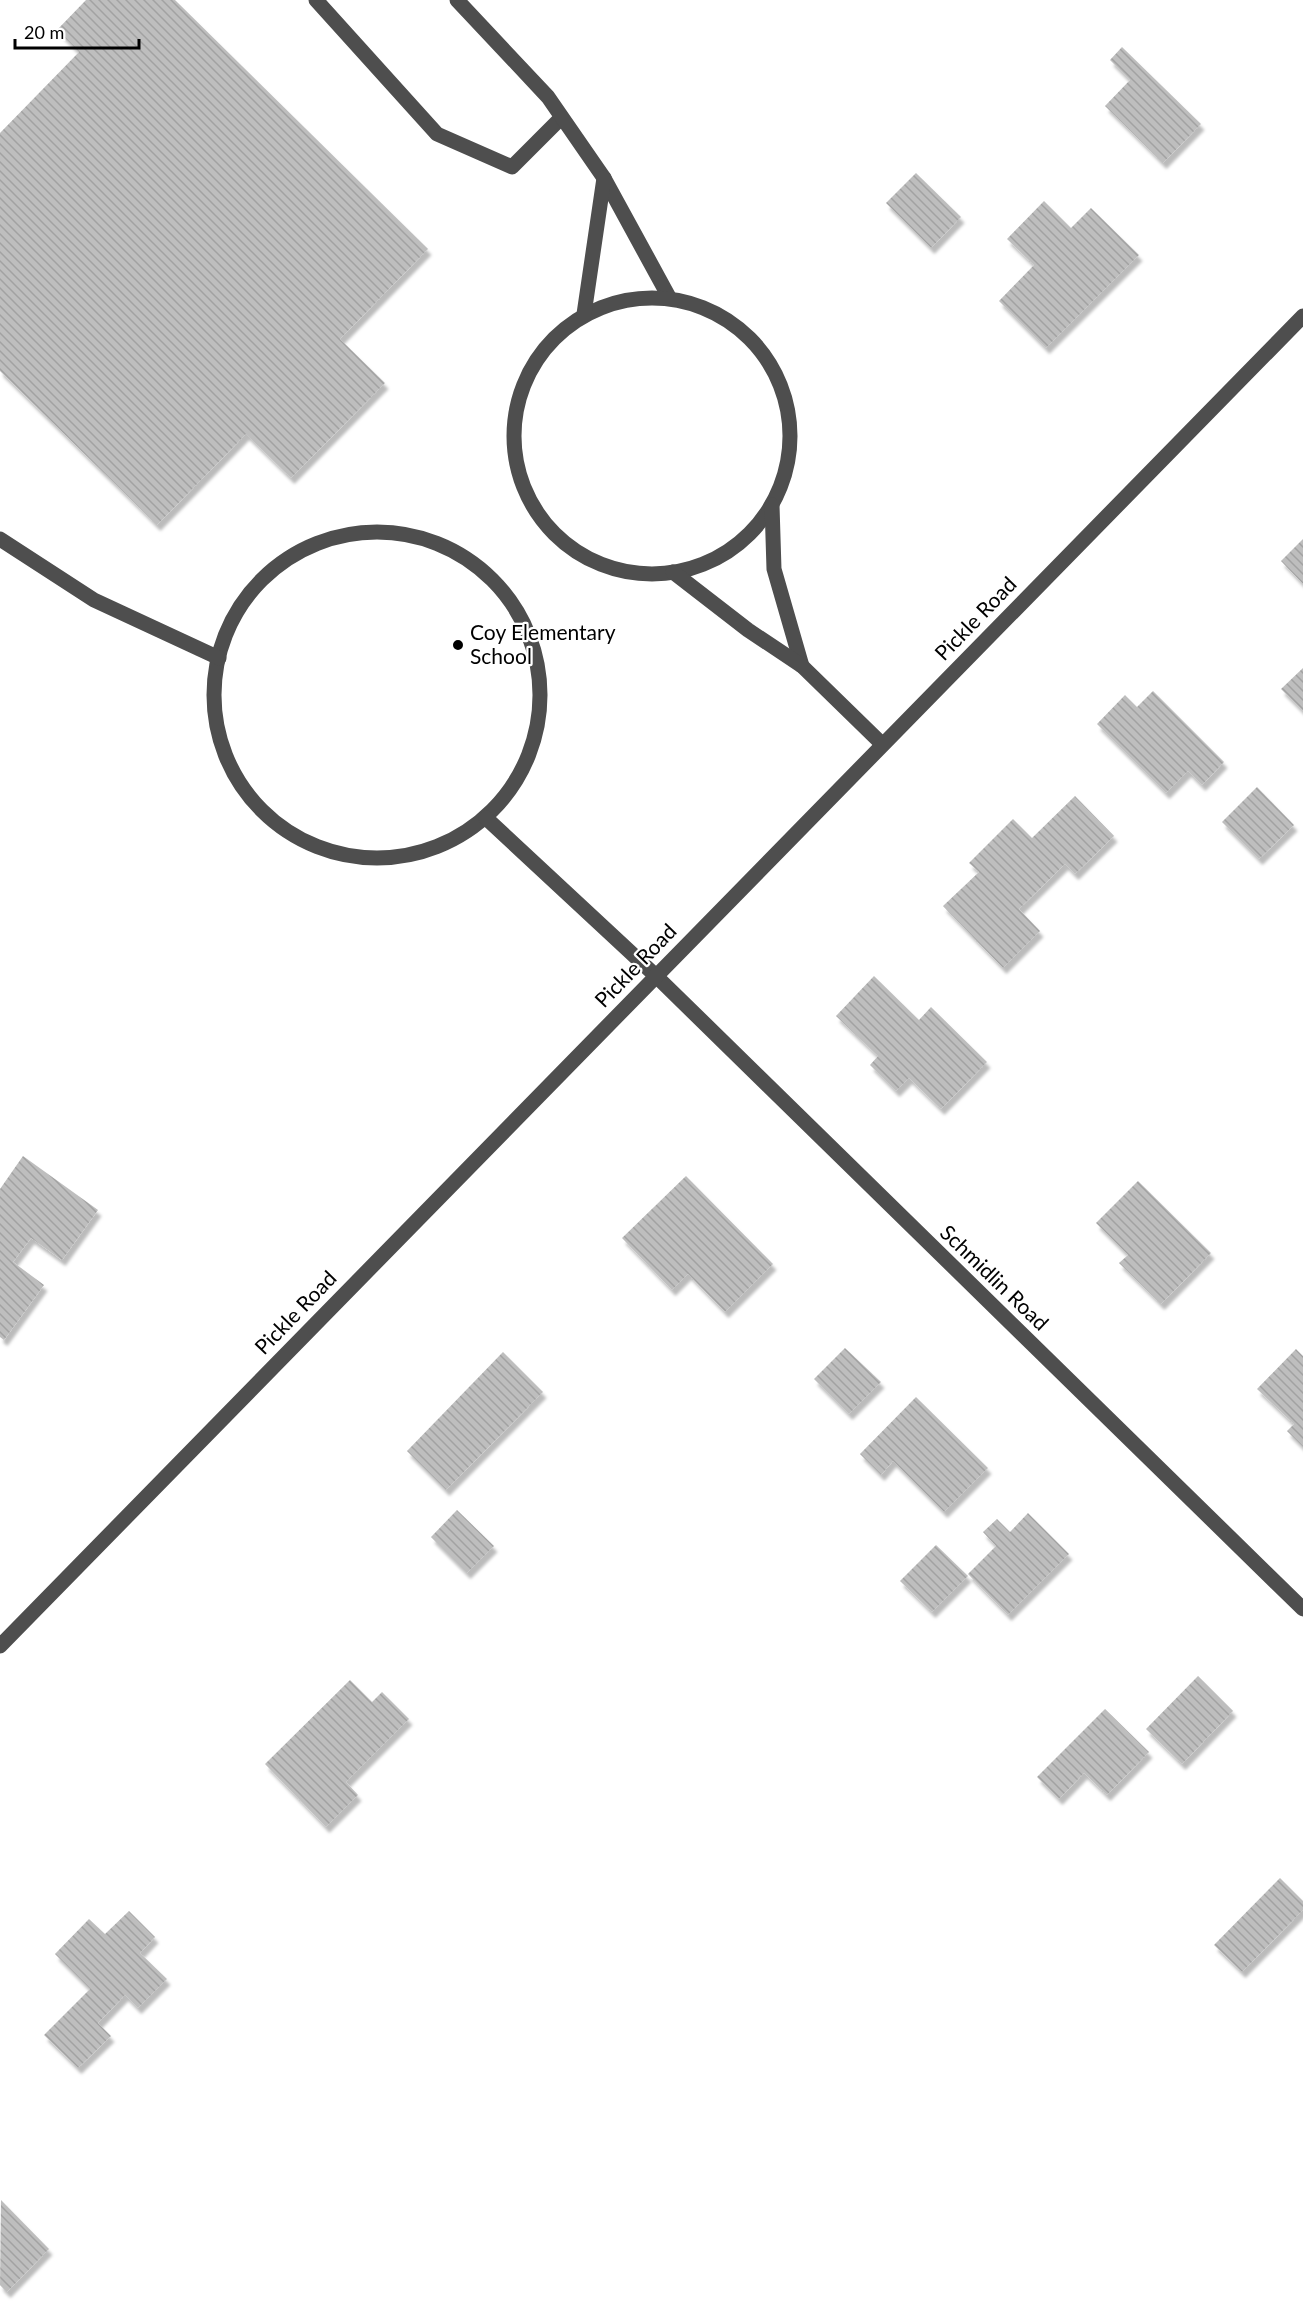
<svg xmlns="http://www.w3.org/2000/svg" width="1303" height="2303" viewBox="0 0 1303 2303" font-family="Lato,sans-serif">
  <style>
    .building { fill: url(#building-back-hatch); filter: url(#shadow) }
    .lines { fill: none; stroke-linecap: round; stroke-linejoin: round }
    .minor { stroke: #4e4e4e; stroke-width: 15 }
    .poi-dot { fill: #000; stroke: #fff; stroke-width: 2 }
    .labels { text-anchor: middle; stroke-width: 4.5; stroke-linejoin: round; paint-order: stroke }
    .street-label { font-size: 21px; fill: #000; stroke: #fff }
    .poi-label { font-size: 21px; fill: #000; stroke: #fff; text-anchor: start }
  </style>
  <defs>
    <pattern id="building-back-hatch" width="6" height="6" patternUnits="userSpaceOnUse" patternTransform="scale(1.5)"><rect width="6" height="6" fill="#bebebe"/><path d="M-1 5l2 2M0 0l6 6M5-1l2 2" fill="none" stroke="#a2a2a2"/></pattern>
    <filter id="shadow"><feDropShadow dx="3.5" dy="6" stdDeviation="1.5" flood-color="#0004"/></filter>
  </defs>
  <rect width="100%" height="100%" fill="#fff"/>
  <!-- building -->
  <g class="building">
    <path d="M 86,0 L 175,0 L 428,249 L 340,339 L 385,383 L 291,478 L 246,434 L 157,525 L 0,371 L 0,133 L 79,52 L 57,30 Z"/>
    <path d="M 1122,47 L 1201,124 L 1163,163 L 1105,106 L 1130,80 L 1110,60 Z"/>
    <path d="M 916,173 L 961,217 L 931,248 L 886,203 Z"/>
    <path d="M 1044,201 L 1071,228 L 1091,208 L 1139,255 L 1046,348 L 999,301 L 1034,265 L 1007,239 Z"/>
    <path d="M 1303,539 L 1303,584 L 1281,561 Z"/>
    <path d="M 1303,668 L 1303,711 L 1281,689 Z"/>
    <path d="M 1153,691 L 1224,762 L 1202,785 L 1188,771 L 1166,793 L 1097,724 L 1125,695 L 1137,707 Z"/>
    <path d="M 1257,787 L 1294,825 L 1259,859 L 1222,822 Z"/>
    <path d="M 1075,796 L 1114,836 L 1075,874 L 1065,864 L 1019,909 L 1040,931 L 1003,968 L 943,906 L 979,872 L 969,863 L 1013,819 L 1032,838 Z"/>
    <path d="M 874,976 L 919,1020 L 931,1007 L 987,1062 L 941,1109 L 909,1078 L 896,1091 L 870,1065 L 878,1056 L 836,1016 Z"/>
    <path d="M 23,1156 L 98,1210 L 62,1260 L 31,1238 L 13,1262 L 44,1285 L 4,1340 L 0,1337 L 0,1189 Z"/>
    <path d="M 686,1176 L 773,1264 L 725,1312 L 688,1274 L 672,1290 L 622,1238 Z"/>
    <path d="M 1138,1181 L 1211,1253 L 1161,1304 L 1119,1263 L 1128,1255 L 1096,1223 Z"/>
    <path d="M 845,1348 L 881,1382 L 849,1414 L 814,1379 Z"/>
    <path d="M 1296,1349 L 1303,1356 L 1303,1447 L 1287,1431 L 1294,1424 L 1257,1389 Z"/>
    <path d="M 503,1352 L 543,1392 L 446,1490 L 407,1451 Z"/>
    <path d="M 916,1397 L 988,1468 L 944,1512 L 893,1461 L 881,1475 L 860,1454 Z"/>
    <path d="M 457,1510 L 494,1546 L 467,1573 L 431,1537 Z"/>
    <path d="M 1028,1513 L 1069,1554 L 1008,1615 L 968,1574 L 996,1546 L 983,1532 L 997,1519 L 1010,1532 Z"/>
    <path d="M 936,1545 L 968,1576 L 932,1612 L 900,1581 Z"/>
    <path d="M 1198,1676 L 1233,1711 L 1182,1764 L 1146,1729 Z"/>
    <path d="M 350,1680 L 372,1702 L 382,1692 L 409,1719 L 346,1782 L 358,1795 L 326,1827 L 265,1764 Z"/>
    <path d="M 1105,1709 L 1149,1752 L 1107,1795 L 1084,1773 L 1059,1799 L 1037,1777 Z"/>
    <path d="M 1280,1878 L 1303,1901 L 1303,1910 L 1242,1972 L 1214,1945 Z"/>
    <path d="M 129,1911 L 155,1937 L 140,1953 L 167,1979 L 138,2008 L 125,1995 L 98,2023 L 111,2036 L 78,2068 L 44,2035 L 90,1989 L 55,1954 L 89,1919 L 105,1934 Z"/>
    <path d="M 1,2200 L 49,2249 L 7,2292 L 0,2285 Z"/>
  </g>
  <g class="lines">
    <!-- minor -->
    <g class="minor">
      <path d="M 316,0 L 437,134 L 512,167 L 561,118"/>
      <path d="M 457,0 L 548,97 L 604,178 L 669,297"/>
      <circle cx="652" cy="436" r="138"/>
      <path d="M 584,314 L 604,178"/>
      <path d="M 772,505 L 774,569 L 802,666"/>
      <circle cx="377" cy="695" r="163"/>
      <path d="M 0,539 L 94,600 L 219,658"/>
      <path d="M 673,572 L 748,630 L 802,666 L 882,744"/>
      <path d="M 486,818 L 656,976 L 1303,1609"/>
      <path d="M 0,1646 L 1303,316"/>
    </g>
  </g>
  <!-- markers -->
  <circle class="poi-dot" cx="458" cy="645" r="6"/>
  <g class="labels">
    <!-- street labels -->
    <g class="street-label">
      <text transform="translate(976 619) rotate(-46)" y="7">Pickle Road</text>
      <text transform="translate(636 966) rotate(-46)" y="7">Pickle Road</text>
      <text transform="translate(994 1278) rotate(44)" y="7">Schmidlin Road</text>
      <text transform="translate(296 1313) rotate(-46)" y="7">Pickle Road</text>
    </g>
    <!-- poi labels -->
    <g class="poi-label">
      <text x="470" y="640">Coy Elementary<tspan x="470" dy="24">School</tspan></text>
    </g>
  </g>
  <!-- scale -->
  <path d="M15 39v9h124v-9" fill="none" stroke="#000000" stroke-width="3"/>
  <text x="24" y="39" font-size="18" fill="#000000" stroke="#ffffff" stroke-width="4.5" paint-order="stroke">20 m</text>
</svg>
